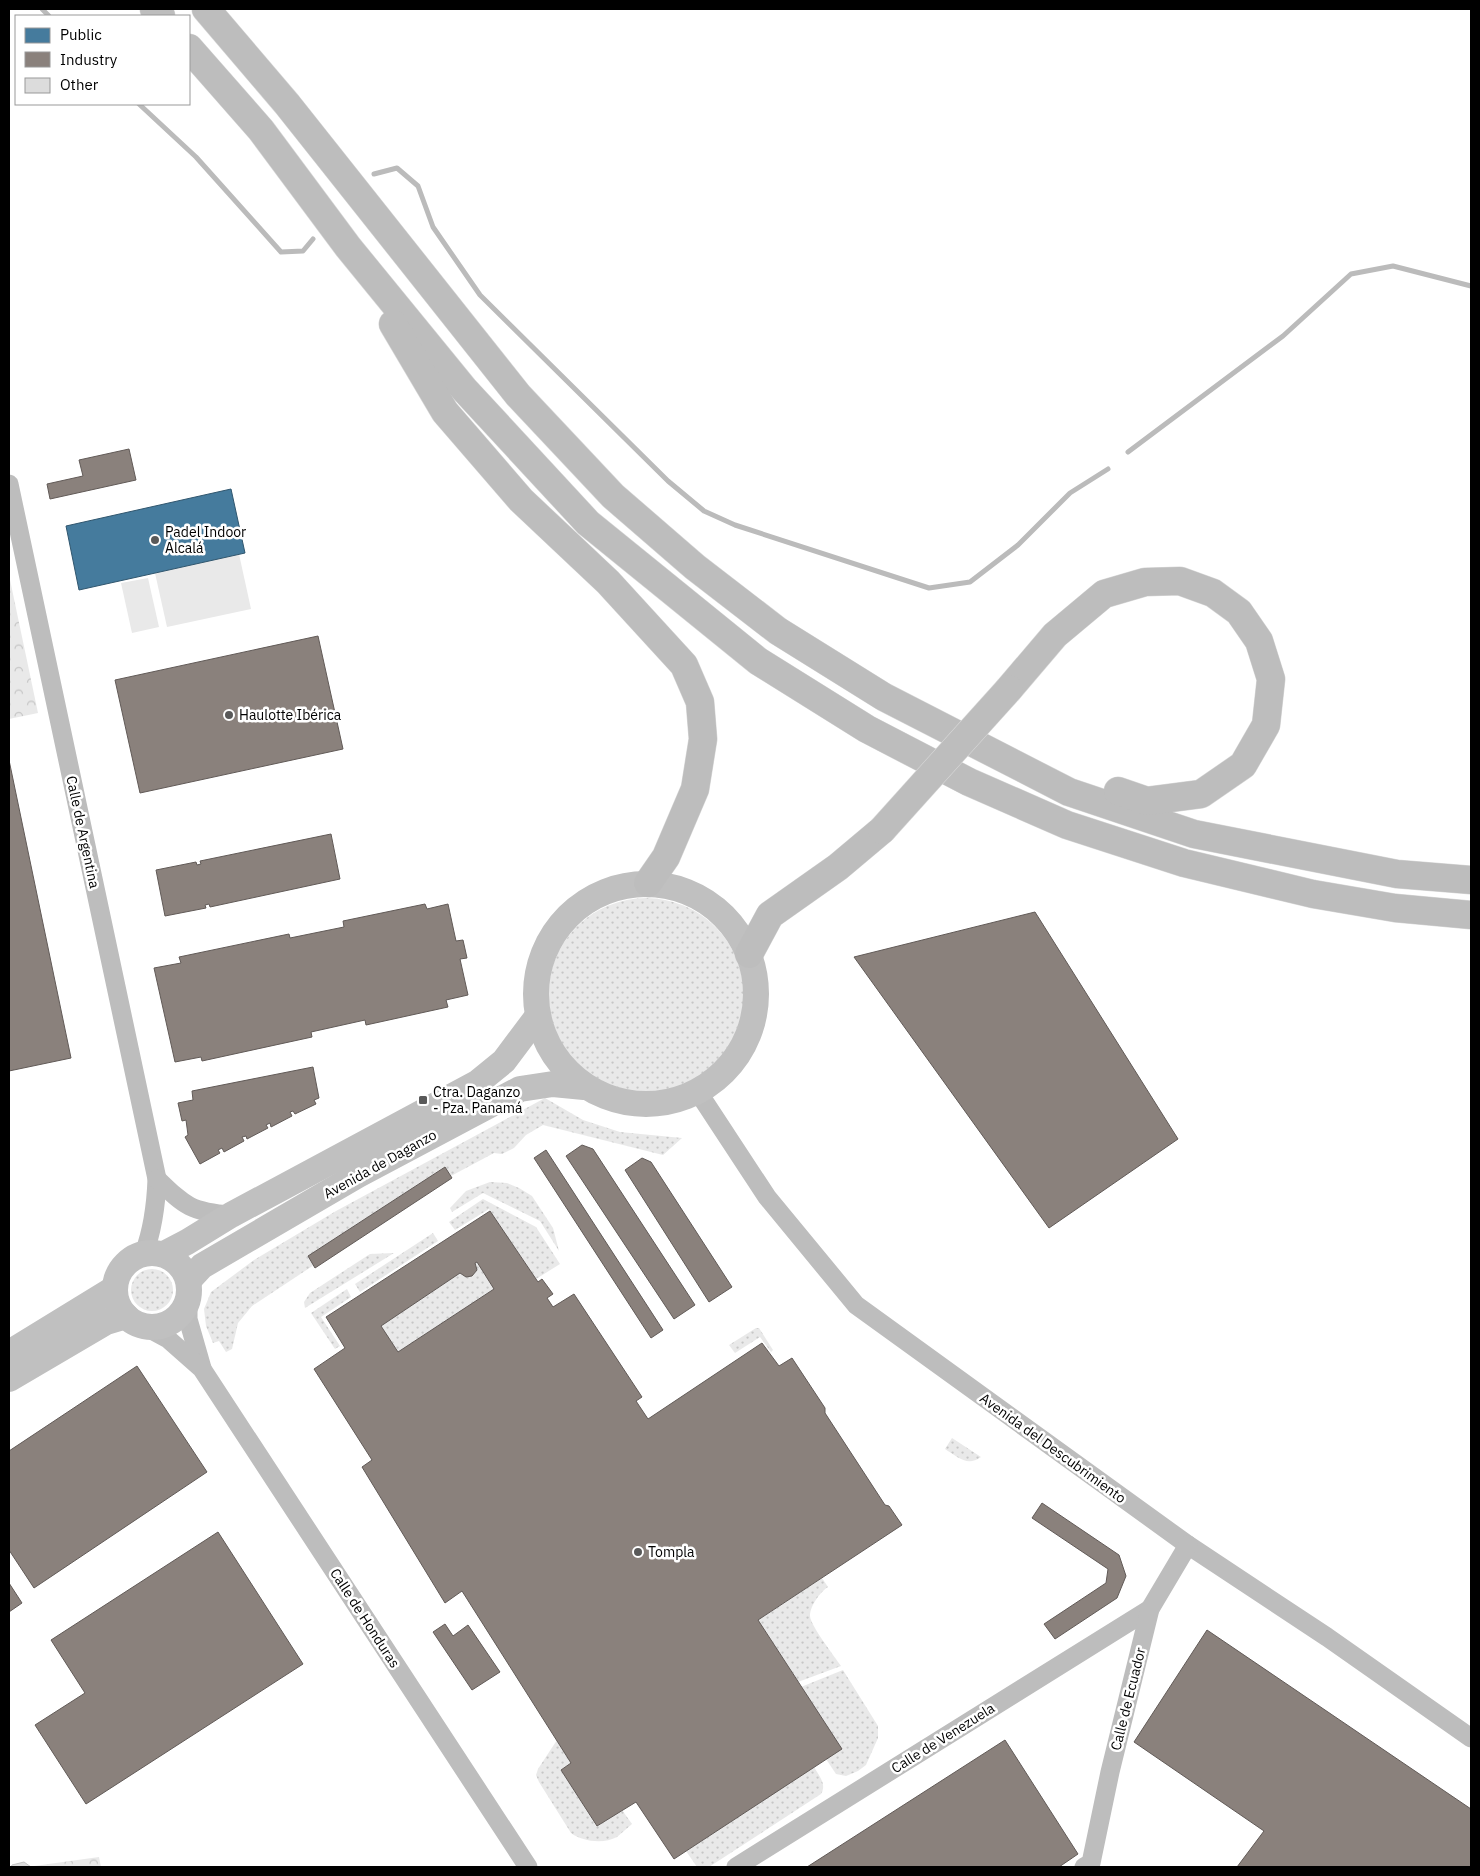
<svg xmlns="http://www.w3.org/2000/svg" width="1480" height="1876" viewBox="0 0 1480 1876" font-family="'IBM Plex Sans',sans-serif">
  <style>
    .grass { fill: url(#grass-dots) }
    .park { fill: url(#park-crowns) }
    .pitch { fill: #e9e9e9 }
    .public { fill: #457b9d; stroke: #30566e }
    .industry { fill: #8a817c; stroke: #615a57; fill-rule: evenodd }
    .lines { fill: none; stroke-linecap: round; stroke-linejoin: round }
    .stream { stroke: #bbb; stroke-width: 5 }
    .building { fill: #dcdcdc; stroke: #c4c4c4 }
    .trunk-casing { stroke: #dbdbdb; stroke-width: 29 }
    .minor { stroke: #bdbdbd; stroke-width: 19 }
    .secondary { stroke: #c0c0c0; stroke-width: 26 }
    .trunk { stroke: #bdbdbd; stroke-width: 28 }
    .trunk-bridge-casing { stroke: #dbdbdb; stroke-width: 29; stroke-linecap: butt }
    .trunk-bridge { stroke: #bdbdbd; stroke-width: 28 }
    .poi-dot { fill: #595959; stroke: #fff; stroke-width: 2 }
    .labels { text-anchor: middle; stroke-width: 5; stroke-linejoin: round; paint-order: stroke }
    .poi-label { font-size: 14px; fill: #000; stroke: #fff; text-anchor: start }
    .street-label { font-size: 14px; fill: #000; stroke: #fff }
  </style>
  <defs>
    <pattern id="grass-dots" width="8" height="8" patternUnits="userSpaceOnUse" patternTransform="scale(1.25)"><rect width="8" height="8" fill="#e9e9e9"/><path d="M2 2h.1M6 6h.1" fill="none" stroke="#c6c6c6" stroke-width="1.8" stroke-linecap="round"/></pattern>
    <pattern id="park-crowns" width="20" height="18" patternUnits="userSpaceOnUse" patternTransform="scale(1.25)"><rect width="20" height="18" fill="#e9e9e9"/><path d="M2 6a3 3 0 1 1 6 0M12 15a3 3 0 1 1 6 0" fill="none" stroke="#c6c6c6"/></pattern>
  </defs>
  <rect width="100%" height="100%" fill="#fff"/>
  <!-- grass -->
  <g class="grass">
    <circle cx="646" cy="996" r="98"/>
    <path d="M 545,1098 L 583,1120 L 620,1132 L 682,1138 L 663,1155 L 543,1125 L 526,1135 L 514,1148 L 502,1154 L 494,1153 L 451,1176 L 444,1167 L 308,1256 L 314,1265 L 252,1306 L 238,1323 L 232,1349 L 226,1352 L 219,1341 L 213,1343 L 206,1326 L 204,1309 L 211,1292 L 254,1260 L 336,1211 Z"/>
    <path d="M 490,1182 L 507,1183 L 519,1188 L 532,1196 L 553,1228 L 559,1251 L 540,1221 L 483,1193 L 452,1212 L 450,1208 L 466,1191 Z"/>
    <path d="M 483,1199 L 536,1227 L 560,1264 L 536,1279 L 489,1209 L 455,1230 L 449,1222 Z"/>
    <path d="M 433,1233 L 438,1241 L 360,1292 L 355,1284 Z"/>
    <path d="M 394,1253 L 305,1308 L 304,1302 L 310,1293 L 370,1254 Z"/>
    <path d="M 477,1262 L 494,1289 L 398,1352 L 381,1326 L 460,1273 L 466,1277 L 472,1276 L 477,1270 L 475,1263 Z"/>
    <circle cx="152" cy="1290" r="21"/>
    <path d="M 347,1289 L 351,1297 L 321,1317 L 340,1346 L 335,1349 L 311,1313 Z"/>
    <path d="M 756,1328 L 759,1328 L 773,1350 L 771,1352 L 760,1337 L 735,1353 L 729,1345 Z"/>
    <path d="M 952,1438 L 981,1457 C 967,1467 958,1457 945,1449 Z"/>
    <path d="M 822,1578 L 828,1587 C 820,1592 810,1606 810,1616 C 810,1625 835,1657 841,1666 L 798,1682 L 758,1620 Z"/>
    <path d="M 843,1670 L 878,1726 L 878,1738 L 866,1765 L 858,1771 L 846,1776 L 836,1774 L 826,1759 L 801,1687 Z"/>
    <path d="M 557,1740 L 571,1763 L 561,1770 L 596,1826 L 622,1810 L 632,1824 C 627,1828 622,1833 617,1837 C 604,1844 583,1842 571,1833 L 539,1782 L 536,1775 L 538,1769 Z"/>
    <path d="M 814,1767 C 819,1776 827,1784 821,1794 L 709,1867 L 697,1867 L 686,1851 Z"/>
  </g>
  <!-- park -->
  <g class="park">
    <path d="M 9,575 L 38,713 L 9,719 Z"/>
    <path d="M 99,1857 L 101,1867 L 27,1867 Z"/>
  </g>
  <!-- pitch -->
  <g class="pitch">
    <path d="M 239,554 L 251,609 L 167,627 L 155,573 Z"/>
    <path d="M 148,578 L 159,627 L 132,633 L 121,583 Z"/>
  </g>
  <!-- public -->
  <path class="public" d="M 231,489 L 245,553 L 79,590 L 66,526 Z"/>
  <!-- industry -->
  <g class="industry">
    <path d="M 129,449 L 136,480 L 50,499 L 47,484 L 83,476 L 79,460 Z"/>
    <path d="M 318,636 L 343,749 L 140,793 L 115,680 Z"/>
    <path d="M 9,760 L 71,1058 L 9,1071 Z"/>
    <path d="M 331,834 L 340,879 L 210,907 L 209,904 L 205,905 L 206,908 L 165,916 L 156,870 L 196,862 L 197,865 L 201,864 L 200,861 Z"/>
    <path d="M 425,904 L 427,909 L 448,904 L 456,941 L 463,940 L 467,958 L 460,959 L 468,995 L 446,1000 L 448,1007 L 366,1025 L 365,1020 L 311,1032 L 312,1037 L 202,1061 L 201,1057 L 175,1062 L 154,968 L 181,963 L 179,957 L 289,934 L 290,938 L 344,927 L 343,921 Z"/>
    <path d="M 1035,912 L 1178,1139 L 1049,1228 L 854,957 Z"/>
    <path d="M 313,1067 L 319,1098 L 314,1100 L 316,1104 L 295,1114 L 293,1111 L 290,1112 L 292,1116 L 271,1127 L 270,1123 L 266,1125 L 268,1128 L 247,1139 L 246,1136 L 242,1137 L 244,1141 L 224,1152 L 222,1148 L 218,1150 L 220,1153 L 200,1164 L 185,1137 L 188,1135 L 186,1120 L 182,1121 L 178,1103 L 193,1100 L 192,1091 Z"/>
    <path d="M 582,1145 L 593,1149 L 695,1305 L 674,1319 L 566,1156 Z"/>
    <path d="M 546,1150 L 663,1330 L 651,1338 L 534,1158 Z"/>
    <path d="M 642,1158 L 651,1162 L 732,1287 L 709,1302 L 625,1170 Z"/>
    <path d="M 445,1167 L 452,1178 L 315,1268 L 308,1256 Z"/>
    <path d="M 490,1211 L 538,1282 L 542,1279 L 553,1294 L 547,1298 L 553,1307 L 574,1294 L 642,1397 L 636,1401 L 648,1419 L 762,1343 L 779,1366 L 792,1358 L 825,1408 L 825,1413 L 885,1505 L 889,1506 L 902,1525 L 758,1620 L 842,1749 L 674,1859 L 636,1802 L 597,1826 L 561,1770 L 571,1763 L 462,1591 L 445,1603 L 362,1467 L 372,1460 L 314,1369 L 345,1348 L 326,1317 ZM 477,1262 L 494,1289 L 398,1352 L 381,1326 L 460,1273 L 466,1277 L 472,1276 L 477,1270 L 475,1263 Z"/>
    <path d="M 137,1366 L 207,1472 L 34,1588 L 9,1550 L 9,1451 Z"/>
    <path d="M 1042,1503 L 1119,1555 L 1126,1576 L 1117,1598 L 1055,1639 L 1044,1624 L 1106,1583 L 1108,1569 L 1032,1518 Z"/>
    <path d="M 218,1532 L 303,1664 L 86,1804 L 35,1725 L 85,1693 L 51,1640 Z"/>
    <path d="M 9,1583 L 22,1603 L 9,1612 Z"/>
    <path d="M 445,1624 L 453,1636 L 468,1625 L 500,1672 L 472,1690 L 433,1632 Z"/>
    <path d="M 1207,1630 L 1471,1809 L 1471,1867 L 1237,1867 L 1264,1831 L 1134,1742 Z"/>
    <path d="M 1005,1740 L 1078,1854 L 1059,1867 L 807,1867 Z"/>
  </g>
  <g class="lines">
    <!-- stream -->
    <g class="stream">
      <path d="M 42,9 L 49,16"/>
      <path d="M 139,104 L 196,157 L 281,252 L 303,251 L 313,239"/>
      <path d="M 374,174 L 397,168 L 418,186 L 433,227 L 480,295 L 668,481 L 704,511 L 735,525 L 929,588 L 970,582 L 1018,545 L 1070,493 L 1108,469"/>
      <path d="M 1128,452 L 1283,336 L 1351,274 L 1393,266 L 1471,286"/>
    </g>
  </g>
  <!-- building -->
  <path class="building" d="M 24,1862 L 31,1867 L 11,1867 L 12,1865 Z"/>
  <g class="lines">
    <defs>
      <g id="trunk">
        <path d="M 154,9 L 161,16"/>
        <path d="M 206,9 L 287,104 L 518,395 L 613,496 L 695,567 L 778,631 L 884,697 L 1069,792 L 1194,834 L 1397,874 L 1471,880"/>
        <path d="M 189,48 L 261,130 L 348,247 L 464,389 L 588,523 L 758,661 L 867,729 L 969,782 L 1067,825 L 1184,863 L 1313,894 L 1395,908 L 1471,915"/>
        <path d="M 393,324 L 445,412 L 521,500 L 608,582 L 684,665 L 700,702 L 703,739 L 695,789 L 666,857 L 648,883"/>
        <path d="M 1009,689 L 1055,635 L 1104,594 L 1145,582 L 1180,581 L 1213,593 L 1239,612 L 1259,641 L 1271,679 L 1266,725 L 1243,765 L 1201,794 L 1147,801 L 1118,791"/>
        <path d="M 749,954 L 770,915 L 838,867 L 882,830"/>
      </g>
    </defs>
    <!-- trunk casing -->
    <use href="#trunk" class="trunk-casing"/>
    <!-- minor -->
    <g class="minor">
      <path d="M 9,484 L 157,1179 C 156,1206 153,1229 144,1253"/>
      <path d="M 698,1092 L 767,1197 L 856,1305 L 1188,1545 L 1327,1637 L 1471,1738"/>
      <path d="M 157,1179 C 185,1206 191,1212 231,1215"/>
      <path d="M 188,1298 L 188,1319 L 202,1368"/>
      <path d="M 144,1326 L 168,1339 L 202,1369 L 528,1867"/>
      <path d="M 736,1867 L 1150,1609"/>
      <path d="M 1084,1867 L 1091,1863 L 1110,1772 L 1150,1609 L 1188,1545"/>
    </g>
    <!-- secondary -->
    <g class="secondary">
      <circle cx="646" cy="994" r="110"/>
      <circle cx="152" cy="1290" r="37"/>
      <path d="M 164,1254 L 187,1242 L 231,1215 L 477,1083 L 504,1061 L 537,1017"/>
      <path d="M 189,1280 L 202,1266 L 358,1175 L 520,1089 L 553,1084 L 584,1087"/>
      <path d="M 9,1353 L 115,1288"/>
      <path d="M 9,1379 L 106,1322 L 126,1316"/>
    </g>
    <!-- trunk -->
    <use href="#trunk" class="trunk"/>
    <defs>
      <path id="trunk-bridge" d="M 882,830 L 1009,689"/>
    </defs>
    <!-- trunk-bridge casing -->
    <use href="#trunk-bridge" class="trunk-bridge-casing"/>
    <!-- trunk-bridge -->
    <use href="#trunk-bridge" class="trunk-bridge"/>
  </g>
  <!-- markers -->
  <g class="poi-dot">
    <circle cx="155" cy="540" r="5"/>
    <circle cx="229" cy="715" r="5"/>
    <rect x="418" y="1095" width="10" height="10" rx="2.5"/>
    <circle cx="638" cy="1552" r="5"/>
  </g>
  <g class="labels">
    <!-- poi labels -->
    <g class="poi-label">
      <text x="165" y="537">Padel Indoor<tspan x="165" dy="16">Alcalá</tspan></text>
      <text x="239" y="720">Haulotte Ibérica</text>
      <text x="433" y="1097">Ctra. Daganzo<tspan x="433" dy="16">- Pza. Panamá</tspan></text>
      <text x="648" y="1557">Tompla</text>
    </g>
    <!-- street labels -->
    <g class="street-label">
      <text transform="translate(83 832) rotate(78)" y="5">Calle de Argentina</text>
      <text transform="translate(380 1164) rotate(-29)" y="5">Avenida de Daganzo</text>
      <text transform="translate(1053 1448) rotate(36)" y="5">Avenida del Descubrimiento</text>
      <text transform="translate(365 1618) rotate(57)" y="5">Calle de Honduras</text>
      <text transform="translate(1128 1699) rotate(-76)" y="5">Calle de Ecuador</text>
      <text transform="translate(943 1738) rotate(-32)" y="5">Calle de Venezuela</text>
    </g>
  </g>
  <!-- border -->
  <rect width="1480" height="1876" fill="none" stroke="#000000" stroke-width="20"/>
  <!-- legend -->
  <rect x="15" y="15" width="175" height="90" fill="#ffffff" stroke="#999999"/>
  <rect x="25" y="28" width="25" height="15" fill="#457b9d" stroke="#999999"/>
  <text x="60" y="40" font-size="15" fill="#000000">Public</text>
  <rect x="25" y="52" width="25" height="15" fill="#8a817c" stroke="#999999"/>
  <text x="60" y="65" font-size="15" fill="#000000">Industry</text>
  <rect x="25" y="78" width="25" height="15" fill="#dcdcdc" stroke="#999999"/>
  <text x="60" y="90" font-size="15" fill="#000000">Other</text>
</svg>
